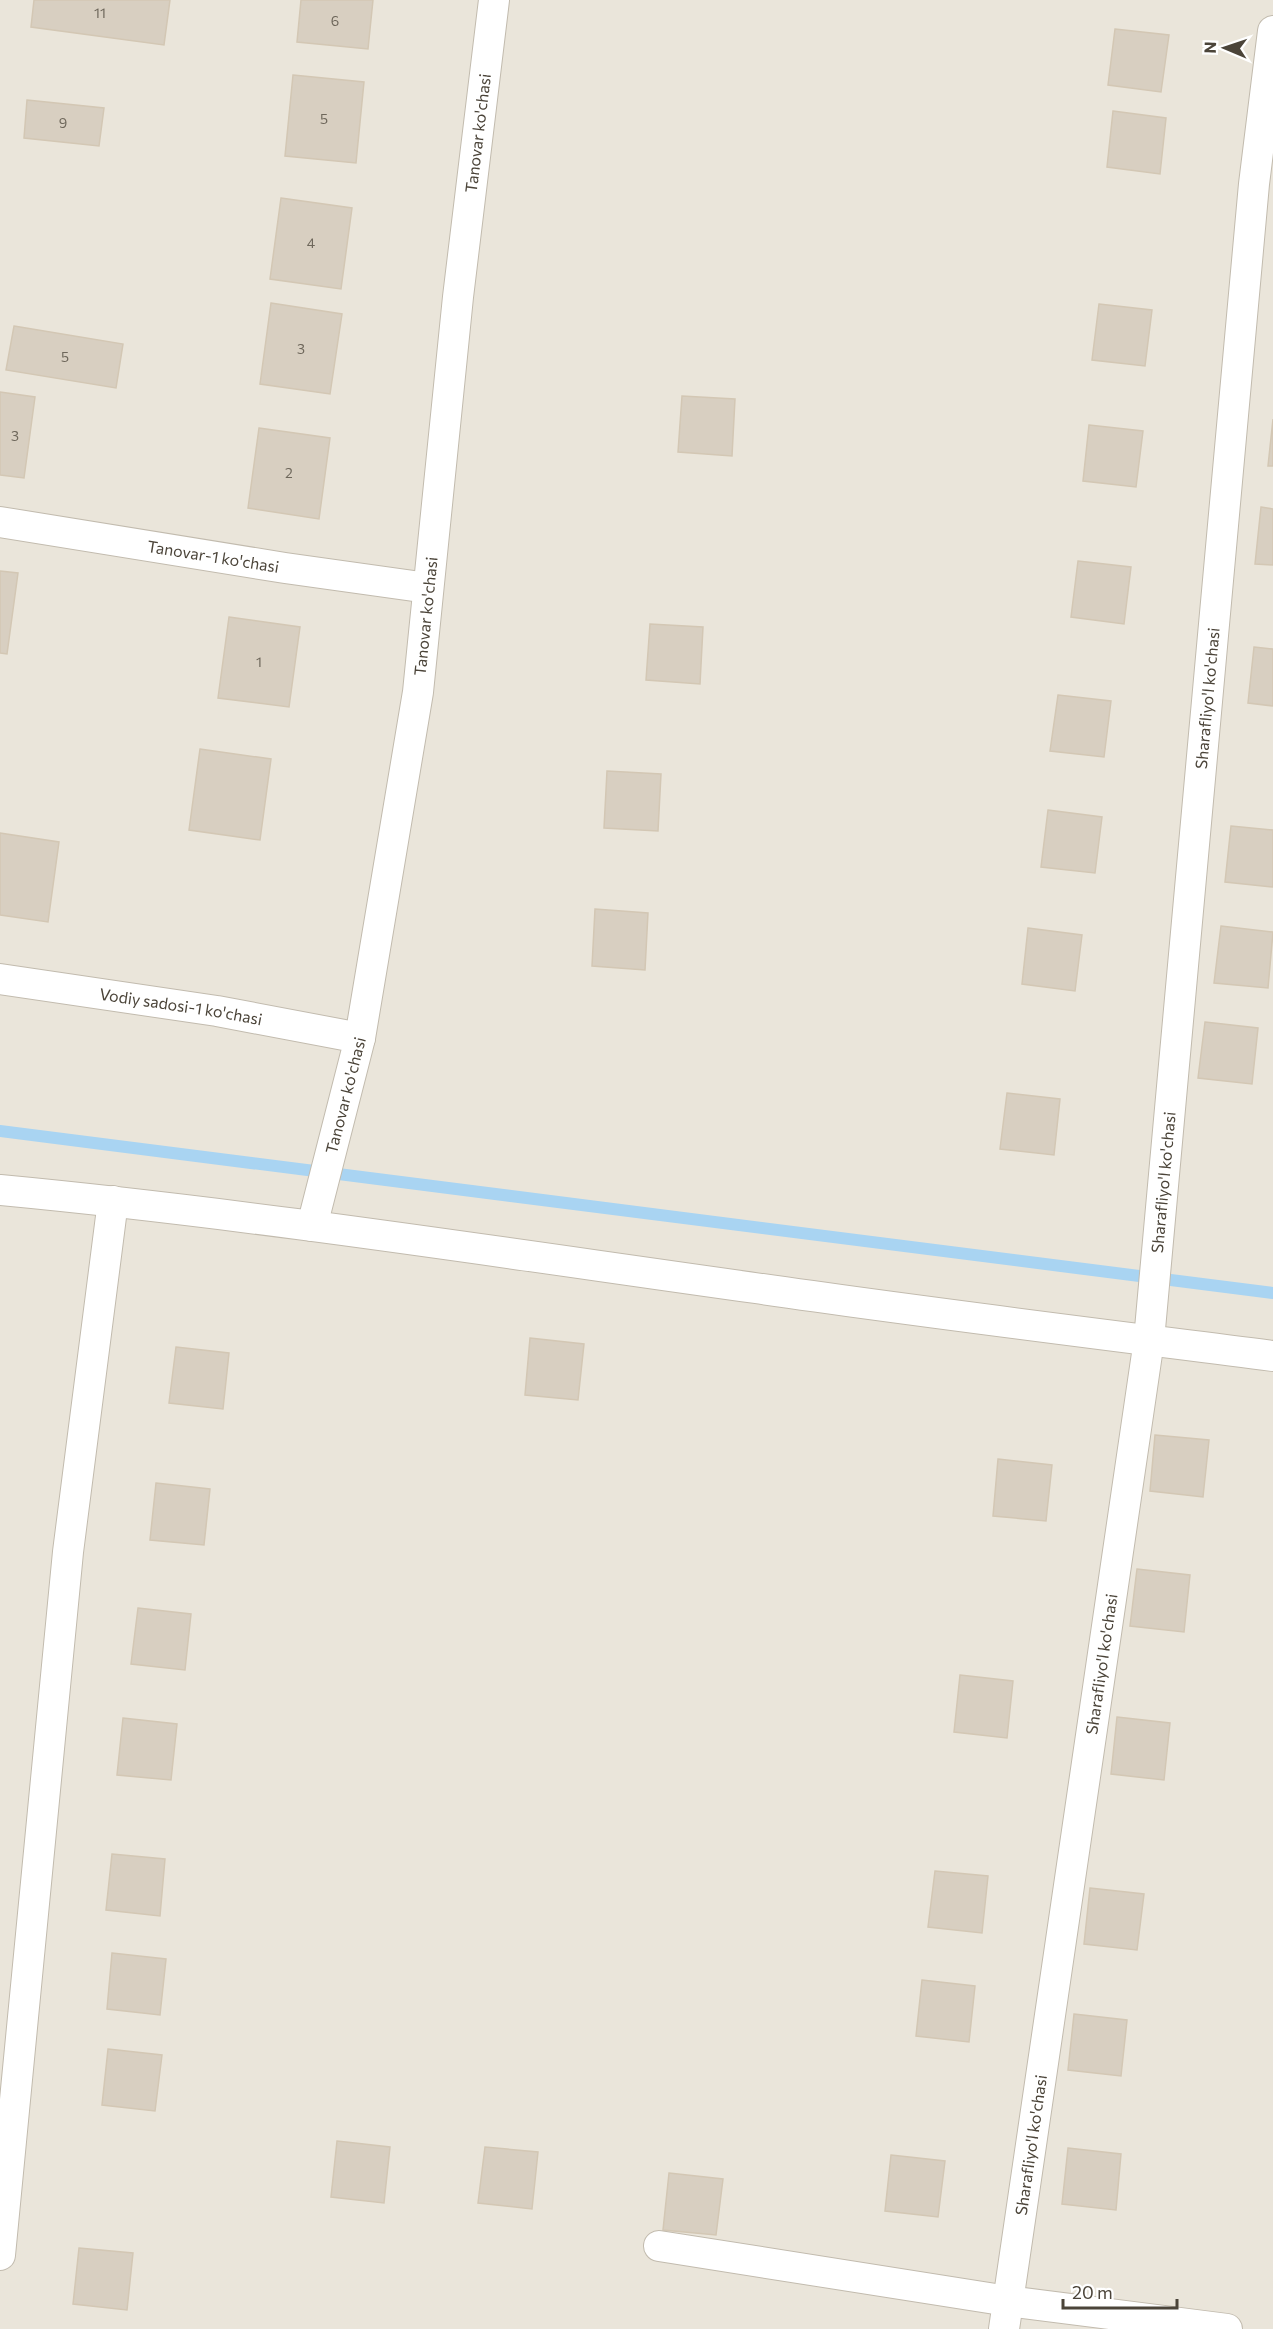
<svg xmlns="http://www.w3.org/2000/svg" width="1273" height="2329" viewBox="0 0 1273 2329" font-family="Commissioner,sans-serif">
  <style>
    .residential { fill: #eae5da }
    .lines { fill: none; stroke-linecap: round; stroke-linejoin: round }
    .stream { stroke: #a9d4f2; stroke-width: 12 }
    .building { fill: #d8cfc1; stroke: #d3c7b4; stroke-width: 1.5 }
    .minor-casing { stroke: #c2bbae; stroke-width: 32 }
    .minor { stroke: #fff; stroke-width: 30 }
    .labels { text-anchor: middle; stroke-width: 4.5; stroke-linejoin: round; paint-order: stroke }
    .number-label { font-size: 14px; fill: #6e675b }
    .street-label { font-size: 16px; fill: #4b4439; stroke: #fff }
  </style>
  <rect width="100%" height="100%" fill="#f6f3ec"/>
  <!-- residential -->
  <rect class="residential" x="0" y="0" width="1273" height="2329"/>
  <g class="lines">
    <!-- stream -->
    <path class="stream" d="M 0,1131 L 1273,1293"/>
  </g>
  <!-- building -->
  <g class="building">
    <path d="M 34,0 L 170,0 L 164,45 L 31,27 Z"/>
    <path d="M 301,0 L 373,0 L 368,49 L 297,42 Z"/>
    <path d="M 1115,29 L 1169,35 L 1161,92 L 1108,85 Z"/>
    <path d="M 293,75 L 364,82 L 356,163 L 285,156 Z"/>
    <path d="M 27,100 L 104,108 L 99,146 L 24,138 Z"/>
    <path d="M 1113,111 L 1166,118 L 1160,174 L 1107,167 Z"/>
    <path d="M 281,198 L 352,208 L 341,289 L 270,279 Z"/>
    <path d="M 271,303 L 342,314 L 330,394 L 260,384 Z"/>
    <path d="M 1099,304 L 1152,310 L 1145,366 L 1092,360 Z"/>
    <path d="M 14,326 L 123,344 L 116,388 L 6,370 Z"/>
    <path d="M 0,392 L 35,397 L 24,478 L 0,475 Z"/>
    <path d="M 682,396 L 735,399 L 732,456 L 678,452 Z"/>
    <path d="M 1273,419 L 1273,466 L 1268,466 Z"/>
    <path d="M 1089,425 L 1143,431 L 1136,487 L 1083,481 Z"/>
    <path d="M 259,428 L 330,438 L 319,519 L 248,508 Z"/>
    <path d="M 1261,507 L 1273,509 L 1273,565 L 1255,564 Z"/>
    <path d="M 1078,561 L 1131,567 L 1124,624 L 1071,617 Z"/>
    <path d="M 0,571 L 18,573 L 7,654 L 0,653 Z"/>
    <path d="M 229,617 L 300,627 L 289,707 L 218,698 Z"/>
    <path d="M 650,624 L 703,627 L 700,684 L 646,680 Z"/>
    <path d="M 1254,647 L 1273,649 L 1273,706 L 1248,703 Z"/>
    <path d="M 1058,695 L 1111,701 L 1104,757 L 1050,751 Z"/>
    <path d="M 200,749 L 271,759 L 260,840 L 189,830 Z"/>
    <path d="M 607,771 L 661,774 L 658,831 L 604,828 Z"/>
    <path d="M 1048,810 L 1102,817 L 1095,873 L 1041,867 Z"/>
    <path d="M 1231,826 L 1273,830 L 1273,887 L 1225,882 Z"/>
    <path d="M 0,833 L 59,842 L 48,922 L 0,915 Z"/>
    <path d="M 595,909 L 648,913 L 645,970 L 592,966 Z"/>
    <path d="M 1221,926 L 1273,932 L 1268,988 L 1214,983 Z"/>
    <path d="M 1028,928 L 1082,935 L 1075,991 L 1022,984 Z"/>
    <path d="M 1205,1022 L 1258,1028 L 1252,1084 L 1198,1078 Z"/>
    <path d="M 1007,1093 L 1060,1099 L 1054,1155 L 1000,1149 Z"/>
    <path d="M 530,1338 L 584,1344 L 578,1400 L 525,1395 Z"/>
    <path d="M 176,1347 L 229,1353 L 223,1409 L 169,1403 Z"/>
    <path d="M 1155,1435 L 1209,1440 L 1203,1497 L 1150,1491 Z"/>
    <path d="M 998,1459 L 1052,1465 L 1046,1521 L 993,1516 Z"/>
    <path d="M 156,1483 L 210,1489 L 204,1545 L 150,1540 Z"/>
    <path d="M 1137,1569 L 1190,1575 L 1184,1632 L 1130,1626 Z"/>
    <path d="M 138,1608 L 191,1614 L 185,1670 L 131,1664 Z"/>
    <path d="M 960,1675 L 1013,1681 L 1007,1738 L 954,1732 Z"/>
    <path d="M 1117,1717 L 1170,1723 L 1164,1780 L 1111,1774 Z"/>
    <path d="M 123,1718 L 177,1724 L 171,1780 L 117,1775 Z"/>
    <path d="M 112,1854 L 165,1859 L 160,1916 L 106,1910 Z"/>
    <path d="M 935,1871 L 988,1876 L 982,1933 L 928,1927 Z"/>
    <path d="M 1090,1888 L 1144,1894 L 1137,1950 L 1084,1944 Z"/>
    <path d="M 112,1953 L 166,1959 L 160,2015 L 107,2009 Z"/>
    <path d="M 922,1980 L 975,1986 L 969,2042 L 916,2036 Z"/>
    <path d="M 1074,2014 L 1127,2020 L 1121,2076 L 1068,2070 Z"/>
    <path d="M 108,2049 L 162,2055 L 155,2111 L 102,2105 Z"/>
    <path d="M 337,2141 L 390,2147 L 384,2203 L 331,2197 Z"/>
    <path d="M 485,2147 L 538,2152 L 532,2209 L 478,2203 Z"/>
    <path d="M 1068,2148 L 1121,2154 L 1116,2210 L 1062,2204 Z"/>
    <path d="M 891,2155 L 945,2161 L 938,2217 L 885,2211 Z"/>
    <path d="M 669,2173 L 723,2179 L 716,2235 L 663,2230 Z"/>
    <path d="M 79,2248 L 133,2253 L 127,2310 L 73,2304 Z"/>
  </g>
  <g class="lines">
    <defs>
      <g id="minor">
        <path id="s1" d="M 0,522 L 285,568 L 428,588"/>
        <path id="s2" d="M 0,979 L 217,1011 L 360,1038"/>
        <path d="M 0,1190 C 253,1214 504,1253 755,1288 C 927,1313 1100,1334 1273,1356"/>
        <path id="s3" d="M 312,1226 L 360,1038 L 418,692 L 458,297 L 494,0"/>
        <path d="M 659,2246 L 1008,2301 L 1227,2329"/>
        <path d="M 0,2255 L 68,1552 L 113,1201"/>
        <path id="s4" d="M 1004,2329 L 1149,1340 L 1254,184 L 1273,31"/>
      </g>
    </defs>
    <!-- minor casing -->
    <use href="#minor" class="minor-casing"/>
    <!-- minor -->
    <use href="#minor" class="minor"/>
  </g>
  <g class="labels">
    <!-- number labels -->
    <g class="number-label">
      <text x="100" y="18">11</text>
      <text x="335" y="26">6</text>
      <text x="324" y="124">5</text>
      <text x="63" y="128">9</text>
      <text x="311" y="248">4</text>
      <text x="301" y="354">3</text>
      <text x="65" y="362">5</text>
      <text x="15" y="441">3</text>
      <text x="289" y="478">2</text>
      <text x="259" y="667">1</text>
    </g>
    <!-- street labels -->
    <g class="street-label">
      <text dy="6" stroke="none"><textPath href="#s3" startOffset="1107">Tanovar ko'chasi</textPath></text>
      <text dy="6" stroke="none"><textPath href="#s1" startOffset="216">Tanovar-1 ko'chasi</textPath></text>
      <text dy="6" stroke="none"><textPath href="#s3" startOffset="621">Tanovar ko'chasi</textPath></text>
      <text dy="6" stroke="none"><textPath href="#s4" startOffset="1644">Sharafliyo'l ko'chasi</textPath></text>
      <text dy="6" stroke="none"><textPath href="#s2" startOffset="183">Vodiy sadosi-1 ko'chasi</textPath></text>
      <text dy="6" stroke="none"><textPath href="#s3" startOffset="135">Tanovar ko'chasi</textPath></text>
      <text dy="6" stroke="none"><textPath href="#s4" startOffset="1158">Sharafliyo'l ko'chasi</textPath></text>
      <text dy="6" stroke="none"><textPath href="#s4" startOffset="672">Sharafliyo'l ko'chasi</textPath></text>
      <text dy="6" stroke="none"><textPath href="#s4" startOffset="186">Sharafliyo'l ko'chasi</textPath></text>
    </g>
  </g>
  <!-- north arrow -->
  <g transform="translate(1225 48) rotate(272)" stroke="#ffffff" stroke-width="4.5" paint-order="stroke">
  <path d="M0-4.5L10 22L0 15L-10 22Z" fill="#4b4439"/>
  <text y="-9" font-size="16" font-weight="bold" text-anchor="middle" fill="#4b4439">N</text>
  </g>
  <!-- scale -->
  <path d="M1063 2299v9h114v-9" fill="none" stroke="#4b4439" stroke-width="3"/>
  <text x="1072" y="2299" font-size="18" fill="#4b4439" stroke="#ffffff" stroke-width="4.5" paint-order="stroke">20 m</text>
</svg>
